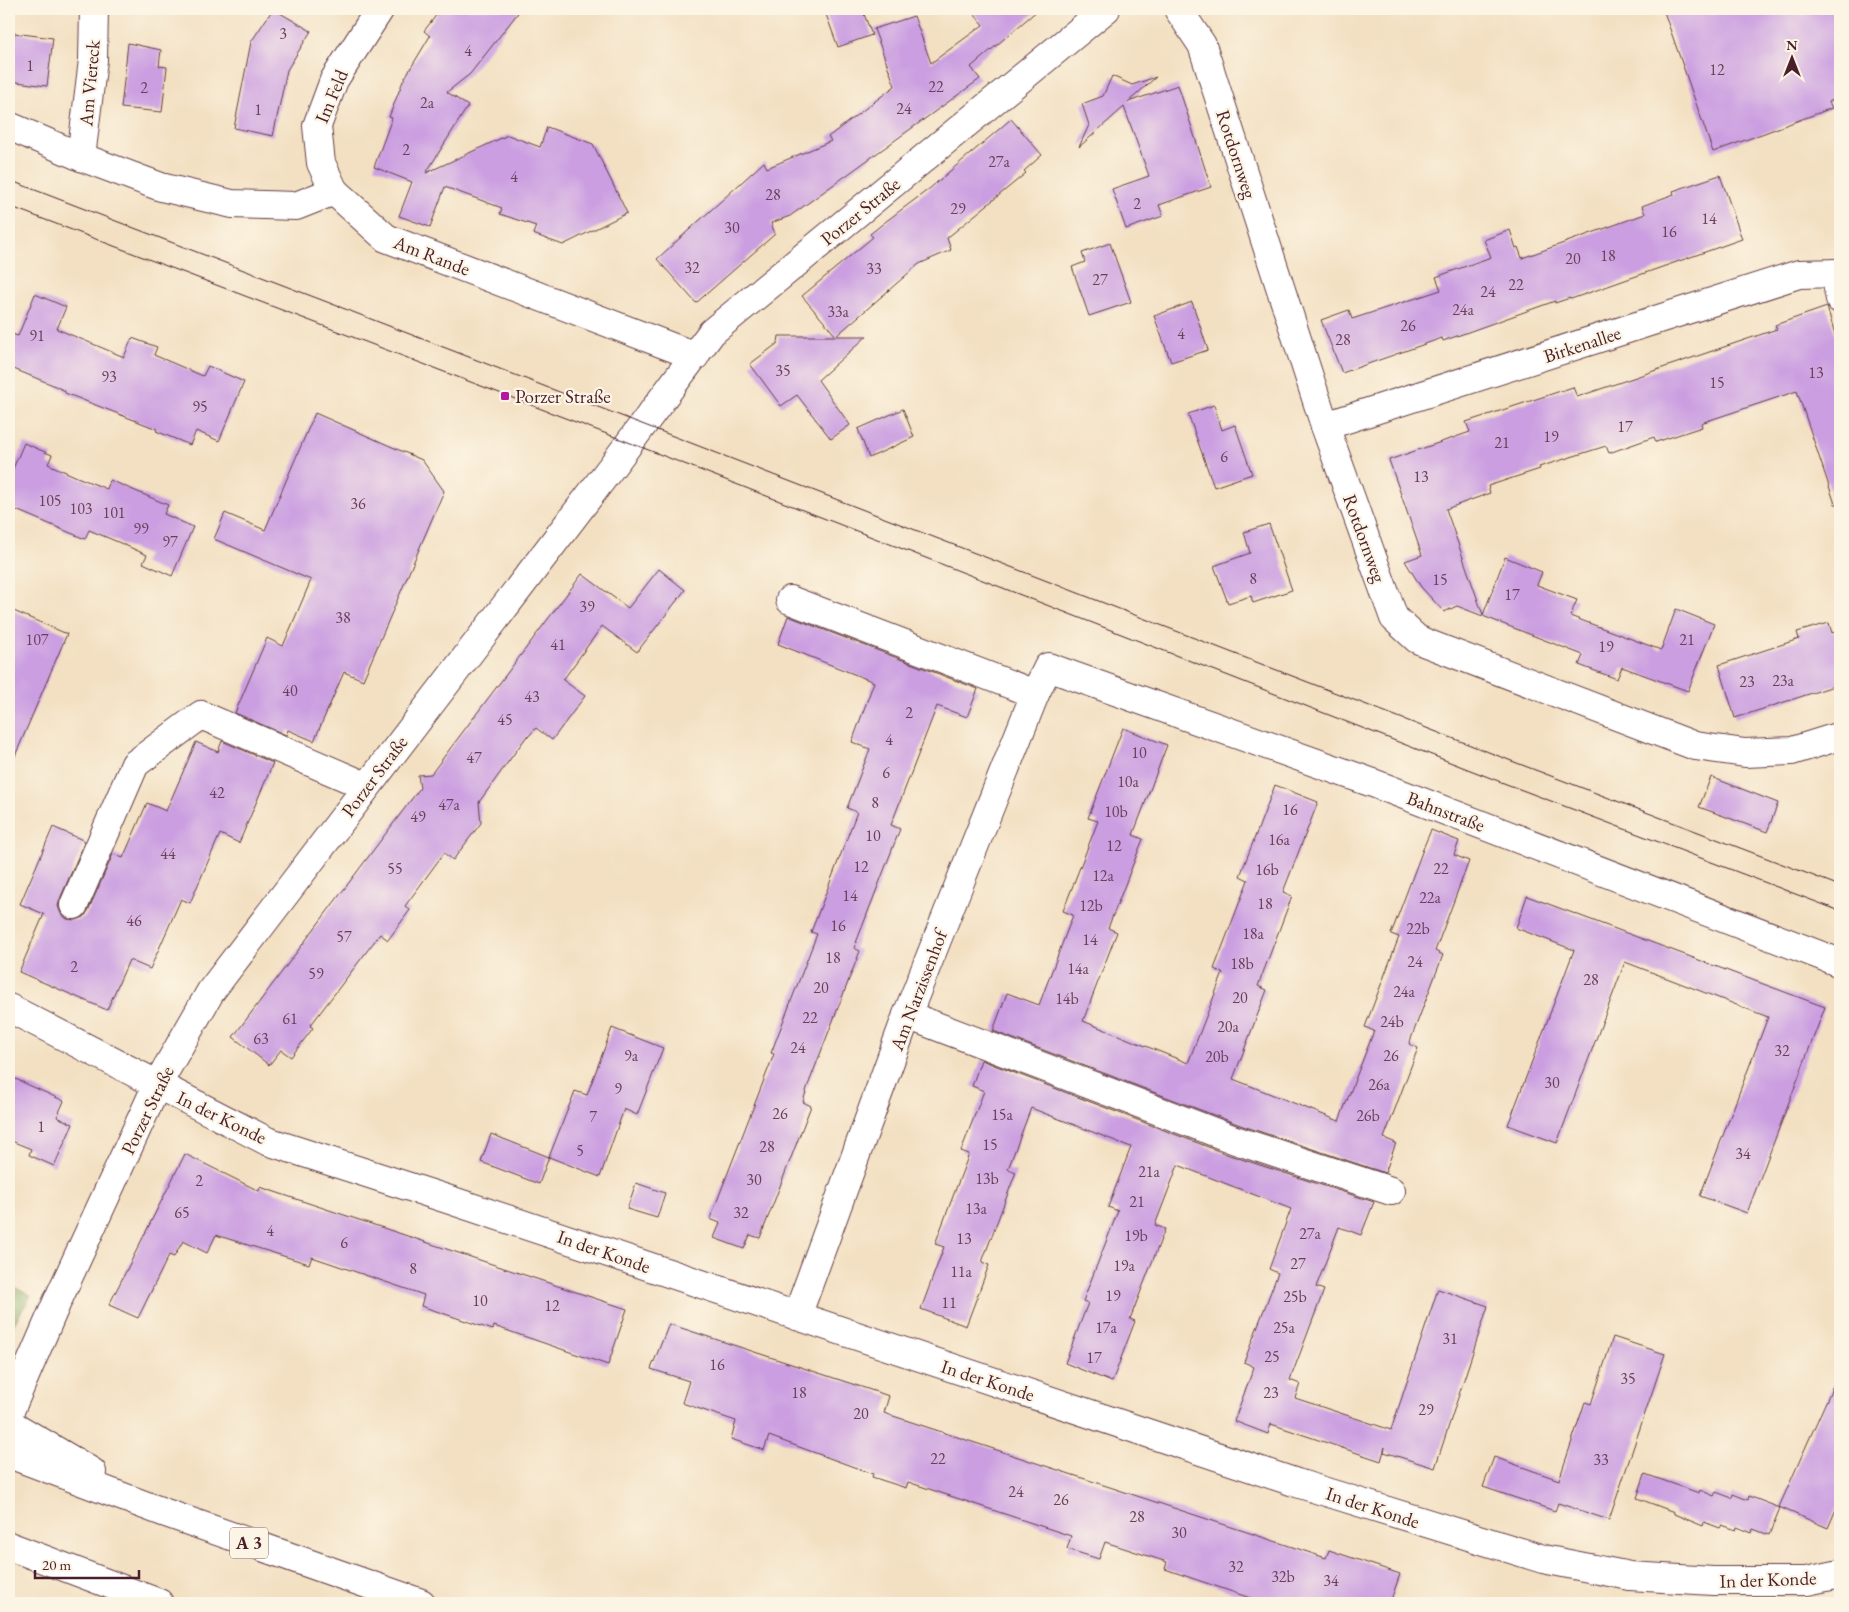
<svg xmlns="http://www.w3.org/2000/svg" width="1849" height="1612" viewBox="0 0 1849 1612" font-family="'EB Garamond',serif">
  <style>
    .forest { fill: #80a65d; stroke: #656244 }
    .building { fill: #ca9ee1 }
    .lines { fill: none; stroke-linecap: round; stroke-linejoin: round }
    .minor-casing { stroke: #633c42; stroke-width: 30 }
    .highway-casing { stroke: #633c42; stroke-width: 30 }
    .minor { stroke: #fff; stroke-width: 28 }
    .highway { stroke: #fff; stroke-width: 28 }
    .tram { stroke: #4a1f2b; stroke-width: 1 }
    .poi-dot { fill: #b5179e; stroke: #fcf5e5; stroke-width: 2 }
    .labels { text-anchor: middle; stroke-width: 4.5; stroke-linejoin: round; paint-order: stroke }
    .number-label { font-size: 16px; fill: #6a3f58 }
    .shield { fill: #fcf5e5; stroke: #7f5f63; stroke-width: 1 }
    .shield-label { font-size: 18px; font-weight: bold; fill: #4a1f2b }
    .street-label { font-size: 19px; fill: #4a1f2b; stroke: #fcf5e5 }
    .poi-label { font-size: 19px; fill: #4a1f2b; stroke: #fcf5e5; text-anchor: start }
  </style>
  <rect width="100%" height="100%" fill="#fcf5e5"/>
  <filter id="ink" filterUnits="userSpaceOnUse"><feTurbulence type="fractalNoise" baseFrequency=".02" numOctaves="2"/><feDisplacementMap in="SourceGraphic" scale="10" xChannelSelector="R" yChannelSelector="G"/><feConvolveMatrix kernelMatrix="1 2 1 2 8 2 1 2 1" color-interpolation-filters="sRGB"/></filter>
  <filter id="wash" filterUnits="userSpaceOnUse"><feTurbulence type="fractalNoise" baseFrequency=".0096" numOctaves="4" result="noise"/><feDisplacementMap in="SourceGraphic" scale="20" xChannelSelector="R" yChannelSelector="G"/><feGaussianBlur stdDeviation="1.12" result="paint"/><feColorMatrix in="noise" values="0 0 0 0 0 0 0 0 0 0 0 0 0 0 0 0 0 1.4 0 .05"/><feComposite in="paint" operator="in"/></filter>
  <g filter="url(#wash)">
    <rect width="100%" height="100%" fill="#f3e0c2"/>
    <!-- forest -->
    <path class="forest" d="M 9,1284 L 31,1296 L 9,1332 Z"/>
    <g id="blocks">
      <!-- building -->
      <g class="building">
        <path d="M 273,9 L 311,31 L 287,70 L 273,136 L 234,128 L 251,42 Z"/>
        <path d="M 441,9 L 521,9 L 470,74 L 447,92 L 468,106 L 426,173 L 508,135 L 540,147 L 547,127 L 593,144 L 627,213 L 563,245 L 533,234 L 536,226 L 500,214 L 502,208 L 445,187 L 430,227 L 399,216 L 412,182 L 374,167 L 392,118 L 389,117 L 403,81 L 430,36 L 424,31 Z"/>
        <path d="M 824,9 L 862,9 L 872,35 L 838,47 Z"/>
        <path d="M 970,9 L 1039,9 L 971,67 L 980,79 L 790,216 L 771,223 L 775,234 L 696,303 L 657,259 L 764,162 L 767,168 L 831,141 L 828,137 L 895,86 L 874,29 L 914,16 L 931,63 L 983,25 Z"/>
        <path d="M 1663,9 L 1840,9 L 1840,97 L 1829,102 L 1832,108 L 1713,152 Z"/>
        <path d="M 14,33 L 53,38 L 47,86 L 9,81 Z"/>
        <path d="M 128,43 L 161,50 L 159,66 L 167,67 L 162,112 L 121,108 Z"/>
        <path d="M 1112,76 L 1132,85 L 1156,77 L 1128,102 L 1178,85 L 1211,187 L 1159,205 L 1163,216 L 1126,229 L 1112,189 L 1149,176 L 1124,107 L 1079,147 L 1089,125 L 1082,104 L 1103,96 Z"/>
        <path d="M 1011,119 L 1042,155 L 1024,171 L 1026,173 L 947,238 L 951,250 L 919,264 L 836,336 L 802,296 L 873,237 L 870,234 L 885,222 L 929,189 Z"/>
        <path d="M 1720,175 L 1742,239 L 1571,299 L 1570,298 L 1555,303 L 1555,301 L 1443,341 L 1442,338 L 1342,373 L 1321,320 L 1349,310 L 1352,319 L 1441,290 L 1436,277 L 1491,257 L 1484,240 L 1510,230 L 1516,248 L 1518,247 L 1522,258 L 1645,214 L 1642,206 L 1674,194 L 1673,191 Z"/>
        <path d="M 1110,243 L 1131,302 L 1089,316 L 1072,267 L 1085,262 L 1082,253 Z"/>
        <path d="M 35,294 L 66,307 L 57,329 L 124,357 L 132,338 L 157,347 L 154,355 L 203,376 L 208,366 L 244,382 L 219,441 L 196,431 L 190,445 L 156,431 L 157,429 L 65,393 L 65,391 L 53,385 L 9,367 L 9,333 L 18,336 Z"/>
        <path d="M 1192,302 L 1208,350 L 1171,362 L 1154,316 Z"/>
        <path d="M 1827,307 L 1840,351 L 1840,504 L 1835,504 L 1797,391 L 1701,423 L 1702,427 L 1656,442 L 1654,437 L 1609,453 L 1606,446 L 1539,467 L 1540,469 L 1488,486 L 1490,493 L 1446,509 L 1483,615 L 1505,557 L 1542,572 L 1537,585 L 1577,600 L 1570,616 L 1661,650 L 1676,609 L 1714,624 L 1688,691 L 1622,667 L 1617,679 L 1579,665 L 1583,655 L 1457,606 L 1444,612 L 1421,587 L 1405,561 L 1422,555 L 1389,460 L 1470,432 L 1466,422 L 1573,387 L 1577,397 L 1777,329 L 1775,325 Z"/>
        <path d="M 779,336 L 867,336 L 818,380 L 850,425 L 831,439 L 797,395 L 781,406 L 750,364 L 778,343 Z"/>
        <path d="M 1214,405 L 1222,430 L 1235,425 L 1252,474 L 1214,487 L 1188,414 Z"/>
        <path d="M 903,409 L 914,437 L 869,458 L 858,429 Z"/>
        <path d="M 315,413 L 422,460 L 444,491 L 363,680 L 344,672 L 314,741 L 288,730 L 286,735 L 235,713 L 267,638 L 283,646 L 311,580 L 214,539 L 225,513 L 265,530 Z"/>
        <path d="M 24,443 L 52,455 L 48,464 L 77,477 L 107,489 L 110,480 L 168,505 L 164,514 L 193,527 L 172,576 L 143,563 L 147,555 L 118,542 L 89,530 L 85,539 L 9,507 L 9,478 Z"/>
        <path d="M 1269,524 L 1292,590 L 1253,603 L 1251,596 L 1228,603 L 1214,566 L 1250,553 L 1244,532 Z"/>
        <path d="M 659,569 L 685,590 L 637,652 L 602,626 L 563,680 L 585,696 L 552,740 L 536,728 L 528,737 L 527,736 L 479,802 L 481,823 L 453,860 L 444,853 L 405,906 L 410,910 L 388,940 L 380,934 L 310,1026 L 313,1028 L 291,1057 L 281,1050 L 269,1065 L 233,1037 L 420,788 L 418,775 L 431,774 L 582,574 L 628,608 Z"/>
        <path d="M 9,609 L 67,634 L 9,770 Z"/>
        <path d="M 788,616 L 978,689 L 967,717 L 937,706 L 891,825 L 900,829 L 854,948 L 860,951 L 807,1088 L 803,1102 L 811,1106 L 760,1238 L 750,1235 L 744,1249 L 714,1238 L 720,1223 L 710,1219 L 774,1054 L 771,1053 L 817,934 L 811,932 L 857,812 L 847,808 L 870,749 L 852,742 L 874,682 L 778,644 Z"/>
        <path d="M 1829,623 L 1832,633 L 1840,630 L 1840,684 L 1735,718 L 1719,665 L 1799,639 L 1797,632 Z"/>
        <path d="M 1123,728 L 1167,745 L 1133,835 L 1143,839 L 1108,928 L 1117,932 L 1083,1021 L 1188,1063 L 1223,973 L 1214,969 L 1248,880 L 1240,876 L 1275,785 L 1318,802 L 1283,892 L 1292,896 L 1258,986 L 1267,990 L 1233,1079 L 1339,1121 L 1374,1031 L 1365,1027 L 1399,937 L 1391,934 L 1425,844 L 1431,830 L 1459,841 L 1454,855 L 1469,861 L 1435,951 L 1443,955 L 1409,1044 L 1418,1048 L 1384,1138 L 1396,1143 L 1385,1173 L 1240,1125 L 993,1031 L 1007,993 L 1039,1005 L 1073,915 L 1063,911 L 1098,821 L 1088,818 Z"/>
        <path d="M 222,741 L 273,763 L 239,843 L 220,834 L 190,903 L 181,899 L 150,969 L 129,960 L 107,1010 L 19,972 L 44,914 L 20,904 L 53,827 L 85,841 L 60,899 L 58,906 L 61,914 L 67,919 L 76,920 L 84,917 L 88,911 L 113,854 L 123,858 L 147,803 L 166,811 L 196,742 L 218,752 Z"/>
        <path d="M 1711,777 L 1778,803 L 1767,832 L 1699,807 Z"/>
        <path d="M 1527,896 L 1825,1007 L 1747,1213 L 1700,1196 L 1768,1017 L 1625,962 L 1557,1143 L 1508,1125 L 1574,950 L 1516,928 Z"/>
        <path d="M 612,1028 L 663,1048 L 637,1115 L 624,1109 L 600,1177 L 549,1157 L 575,1091 L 587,1095 Z"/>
        <path d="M 981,1060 L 1229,1155 L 1374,1202 L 1361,1235 L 1339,1227 L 1316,1287 L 1324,1290 L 1290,1380 L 1300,1384 L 1295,1398 L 1391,1430 L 1438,1289 L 1488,1306 L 1435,1468 L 1384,1452 L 1385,1447 L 1381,1461 L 1271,1424 L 1268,1434 L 1234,1421 L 1254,1367 L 1244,1362 L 1278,1273 L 1269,1269 L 1291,1209 L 1178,1165 L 1155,1225 L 1165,1229 L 1130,1319 L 1135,1321 L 1112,1382 L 1065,1363 L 1088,1303 L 1083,1301 L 1118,1211 L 1108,1207 L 1131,1147 L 1031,1108 L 1008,1169 L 1016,1172 L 982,1262 L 989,1265 L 966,1326 L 921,1309 L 944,1247 L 935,1244 L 969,1154 L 961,1151 L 984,1091 L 972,1086 Z"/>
        <path d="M 9,1076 L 64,1101 L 57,1117 L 73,1124 L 54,1166 L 29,1155 L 31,1149 L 9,1140 Z"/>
        <path d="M 491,1134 L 549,1157 L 539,1184 L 481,1162 Z"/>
        <path d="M 185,1154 L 259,1191 L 260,1187 L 627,1309 L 608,1365 L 494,1326 L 493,1330 L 421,1306 L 424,1295 L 312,1257 L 309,1264 L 216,1235 L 207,1253 L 183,1241 L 174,1257 L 169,1255 L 138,1318 L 109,1305 Z"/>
        <path d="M 636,1183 L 665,1193 L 657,1218 L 627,1209 Z"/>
        <path d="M 669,1324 L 889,1396 L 884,1413 L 1326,1558 L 1329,1550 L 1400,1574 L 1390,1603 L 1265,1603 L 1165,1569 L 1167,1562 L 1105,1542 L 1099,1559 L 1067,1549 L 1071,1536 L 908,1482 L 906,1488 L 872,1477 L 873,1474 L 769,1436 L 764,1450 L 731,1439 L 736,1421 L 682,1403 L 689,1381 L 651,1369 Z"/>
        <path d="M 1613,1337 L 1665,1354 L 1609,1520 L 1558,1503 L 1555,1511 L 1483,1487 L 1494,1457 L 1559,1480 L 1585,1402 L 1591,1404 Z"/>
        <path d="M 1840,1370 L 1840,1500 L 1828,1528 L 1779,1507 Z"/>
        <path d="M 1645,1474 L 1699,1493 L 1700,1490 L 1714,1496 L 1716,1492 L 1732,1498 L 1733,1494 L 1748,1500 L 1749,1496 L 1780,1508 L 1769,1535 L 1753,1529 L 1752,1533 L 1737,1527 L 1736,1530 L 1722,1525 L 1720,1528 L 1704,1522 L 1703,1526 L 1674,1514 L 1674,1512 L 1637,1498 Z"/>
      </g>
    </g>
  </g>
  <g filter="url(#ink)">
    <use href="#blocks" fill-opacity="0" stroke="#633c42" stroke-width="1"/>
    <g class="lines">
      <defs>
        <g id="minor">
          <path d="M 1178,9 L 1202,45 L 1325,426 L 1394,618 L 1417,639 L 1426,643 L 1695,746 L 1745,753 L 1792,751 L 1840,736"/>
          <path d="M 9,126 L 81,157 L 161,187 L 232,204 L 296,206 L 334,191 L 386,238 L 695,356"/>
          <path d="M 81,157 L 93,60 L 94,9"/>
          <path d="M 334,191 L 321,163 L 317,126 L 334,80 L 380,9"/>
          <path d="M 1835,273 L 1840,299"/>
          <path d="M 1325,426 L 1799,274 L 1840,273"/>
          <path d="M 790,600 L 1035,694"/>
          <path d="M 74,905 L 135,764 L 201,715 L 366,786"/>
          <path d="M 9,1008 L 267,1141 L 447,1199 L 1297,1483 L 1543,1559 L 1630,1576 L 1713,1581 L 1807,1581 L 1840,1574"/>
          <path d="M 907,1015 L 1235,1140 L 1391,1191"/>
          <path d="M 797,1316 L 907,1015 L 1035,694 L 1048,667 L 1373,783 L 1840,963"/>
          <path d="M 9,1413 L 57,1302 L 157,1085 L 211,991 L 613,465 L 712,332 L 1106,9"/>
        </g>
        <g id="highway">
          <path d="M 9,1423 L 92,1472"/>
          <path d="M 9,1454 L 163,1512 L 421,1603"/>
          <path d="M 9,1546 L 159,1603"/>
        </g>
      </defs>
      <!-- minor casing -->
      <use href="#minor" class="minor-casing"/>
      <!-- highway casing -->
      <use href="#highway" class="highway-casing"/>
      <!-- minor -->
      <use href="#minor" class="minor"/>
      <!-- highway -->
      <use href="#highway" class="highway"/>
      <!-- tram -->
      <g class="tram">
        <path d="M 9,180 L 327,302 L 1509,760 L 1840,886"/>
        <path d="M 9,206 L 628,442 L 1501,782 L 1840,911"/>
      </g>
    </g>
  </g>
  <!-- markers -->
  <rect class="poi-dot" x="500" y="391" width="10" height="10" rx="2.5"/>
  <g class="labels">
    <!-- number labels -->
    <g class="number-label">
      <text x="283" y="39">3</text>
      <text x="468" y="56">4</text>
      <text x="30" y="71">1</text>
      <text x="1717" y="75">12</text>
      <text x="936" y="92">22</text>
      <text x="144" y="93">2</text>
      <text x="427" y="108">2a</text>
      <text x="904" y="114">24</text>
      <text x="258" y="115">1</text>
      <text x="406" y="155">2</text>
      <text x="999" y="167">27a</text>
      <text x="514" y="182">4</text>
      <text x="773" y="200">28</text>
      <text x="1137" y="209">2</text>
      <text x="958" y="214">29</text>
      <text x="1709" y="224">14</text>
      <text x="732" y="233">30</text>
      <text x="1669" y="237">16</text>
      <text x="1608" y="261">18</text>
      <text x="1573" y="264">20</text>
      <text x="692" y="273">32</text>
      <text x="874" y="274">33</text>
      <text x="1100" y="285">27</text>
      <text x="1516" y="290">22</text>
      <text x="1488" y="297">24</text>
      <text x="1463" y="315">24a</text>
      <text x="838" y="317">33a</text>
      <text x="1408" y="331">26</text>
      <text x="1181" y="339">4</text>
      <text x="37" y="341">91</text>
      <text x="1343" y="345">28</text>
      <text x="783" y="376">35</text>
      <text x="1816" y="378">13</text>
      <text x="109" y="382">93</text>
      <text x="1717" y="388">15</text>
      <text x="200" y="412">95</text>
      <text x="1625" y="432">17</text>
      <text x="1551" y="442">19</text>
      <text x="1502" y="448">21</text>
      <text x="1224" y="462">6</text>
      <text x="1421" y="482">13</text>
      <text x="50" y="506">105</text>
      <text x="358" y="509">36</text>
      <text x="81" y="514">103</text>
      <text x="114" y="518">101</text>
      <text x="141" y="534">99</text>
      <text x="170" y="547">97</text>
      <text x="1253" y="584">8</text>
      <text x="1440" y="585">15</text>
      <text x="1512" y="600">17</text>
      <text x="587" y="612">39</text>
      <text x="343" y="623">38</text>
      <text x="37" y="645">107</text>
      <text x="1687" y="645">21</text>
      <text x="558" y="650">41</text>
      <text x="1606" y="652">19</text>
      <text x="1783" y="686">23a</text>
      <text x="1747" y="687">23</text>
      <text x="290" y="696">40</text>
      <text x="532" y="702">43</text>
      <text x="909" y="718">2</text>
      <text x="505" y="725">45</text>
      <text x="889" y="745">4</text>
      <text x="1139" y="758">10</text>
      <text x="474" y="763">47</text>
      <text x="886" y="778">6</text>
      <text x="1128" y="787">10a</text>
      <text x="217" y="798">42</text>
      <text x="875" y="808">8</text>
      <text x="449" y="810">47a</text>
      <text x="1290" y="815">16</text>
      <text x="1116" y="817">10b</text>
      <text x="418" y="822">49</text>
      <text x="873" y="841">10</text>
      <text x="1279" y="845">16a</text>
      <text x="1114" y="851">12</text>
      <text x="168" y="859">44</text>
      <text x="861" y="872">12</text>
      <text x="395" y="874">55</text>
      <text x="1441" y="874">22</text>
      <text x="1267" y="875">16b</text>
      <text x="1103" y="881">12a</text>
      <text x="850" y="901">14</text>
      <text x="1430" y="903">22a</text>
      <text x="1265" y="909">18</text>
      <text x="1091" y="911">12b</text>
      <text x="134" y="926">46</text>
      <text x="838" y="931">16</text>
      <text x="1418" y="934">22b</text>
      <text x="1253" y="939">18a</text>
      <text x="344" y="942">57</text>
      <text x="1090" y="945">14</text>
      <text x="833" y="963">18</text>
      <text x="1415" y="967">24</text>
      <text x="1242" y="969">18b</text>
      <text x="74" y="972">2</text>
      <text x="1078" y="974">14a</text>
      <text x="316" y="979">59</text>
      <text x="1591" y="985">28</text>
      <text x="821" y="993">20</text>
      <text x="1404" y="997">24a</text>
      <text x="1240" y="1003">20</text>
      <text x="1067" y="1004">14b</text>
      <text x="810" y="1023">22</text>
      <text x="290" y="1024">61</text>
      <text x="1392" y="1027">24b</text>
      <text x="1228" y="1032">20a</text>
      <text x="261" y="1044">63</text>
      <text x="798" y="1053">24</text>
      <text x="1782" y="1056">32</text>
      <text x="631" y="1061">9a</text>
      <text x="1391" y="1061">26</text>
      <text x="1217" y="1062">20b</text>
      <text x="1552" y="1088">30</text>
      <text x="1379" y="1090">26a</text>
      <text x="618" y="1094">9</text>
      <text x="780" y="1119">26</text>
      <text x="1002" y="1120">15a</text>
      <text x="1368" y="1121">26b</text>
      <text x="593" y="1122">7</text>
      <text x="41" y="1132">1</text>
      <text x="990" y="1150">15</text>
      <text x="767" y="1152">28</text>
      <text x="580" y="1156">5</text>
      <text x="1743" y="1159">34</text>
      <text x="1149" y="1177">21a</text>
      <text x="987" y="1184">13b</text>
      <text x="754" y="1185">30</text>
      <text x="199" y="1186">2</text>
      <text x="1137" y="1207">21</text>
      <text x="976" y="1214">13a</text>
      <text x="182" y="1218">65</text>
      <text x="741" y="1218">32</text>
      <text x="270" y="1236">4</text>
      <text x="1310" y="1239">27a</text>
      <text x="1136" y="1241">19b</text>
      <text x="964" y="1244">13</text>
      <text x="344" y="1248">6</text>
      <text x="1298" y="1269">27</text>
      <text x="1124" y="1271">19a</text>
      <text x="413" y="1274">8</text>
      <text x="961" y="1277">11a</text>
      <text x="1113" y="1301">19</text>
      <text x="1295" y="1302">25b</text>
      <text x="480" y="1306">10</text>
      <text x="949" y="1308">11</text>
      <text x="552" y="1311">12</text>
      <text x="1106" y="1333">17a</text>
      <text x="1284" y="1333">25a</text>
      <text x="1450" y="1344">31</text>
      <text x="1272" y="1362">25</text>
      <text x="1094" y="1363">17</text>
      <text x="717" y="1370">16</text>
      <text x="1628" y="1384">35</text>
      <text x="799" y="1398">18</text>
      <text x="1271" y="1398">23</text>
      <text x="1426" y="1415">29</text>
      <text x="861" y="1419">20</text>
      <text x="938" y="1464">22</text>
      <text x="1601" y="1465">33</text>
      <text x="1016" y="1497">24</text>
      <text x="1061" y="1505">26</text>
      <text x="1137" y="1522">28</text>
      <text x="1179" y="1538">30</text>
      <text x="1236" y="1572">32</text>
      <text x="1283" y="1582">32b</text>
      <text x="1331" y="1586">34</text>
    </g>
    <!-- shield labels -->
    <rect class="shield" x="230" y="1527.5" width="38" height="31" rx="4"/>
    <g class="shield-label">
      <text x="249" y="1549">A 3</text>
    </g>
    <!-- street labels -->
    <g class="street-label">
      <text transform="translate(89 83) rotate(-85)" y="7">Am Viereck</text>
      <text transform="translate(331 96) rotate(-67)" y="7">Im Feld</text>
      <text transform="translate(1237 154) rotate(72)" y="7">Rotdornweg</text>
      <text transform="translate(860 211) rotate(-39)" y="7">Porzer Straße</text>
      <text transform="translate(432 255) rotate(21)" y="7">Am Rande</text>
      <text transform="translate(1582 344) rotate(-18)" y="7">Birkenallee</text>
      <text transform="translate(1365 538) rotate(70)" y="7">Rotdornweg</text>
      <text transform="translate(374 776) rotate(-53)" y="7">Porzer Straße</text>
      <text transform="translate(1446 811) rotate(21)" y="7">Bahnstraße</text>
      <text transform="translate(918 990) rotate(-69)" y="7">Am Narzissenhof</text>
      <text transform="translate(147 1110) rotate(-64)" y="7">Porzer Straße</text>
      <text transform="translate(222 1117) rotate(26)" y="7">In der Konde</text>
      <text transform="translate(604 1251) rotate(19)" y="7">In der Konde</text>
      <text transform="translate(988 1380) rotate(18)" y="7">In der Konde</text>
      <text transform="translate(1373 1507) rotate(18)" y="7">In der Konde</text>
      <text transform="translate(1768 1579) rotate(-2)" y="7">In der Konde</text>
    </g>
    <!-- poi labels -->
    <g class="poi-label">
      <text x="515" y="403">Porzer Straße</text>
    </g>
  </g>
  <!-- margin -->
  <rect width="1849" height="1612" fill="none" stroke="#fcf5e5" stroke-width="30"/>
  <!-- north arrow -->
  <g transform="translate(1792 58)" stroke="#fcf5e5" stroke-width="4" paint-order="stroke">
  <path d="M0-4L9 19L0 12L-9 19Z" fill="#4a1f2b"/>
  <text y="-8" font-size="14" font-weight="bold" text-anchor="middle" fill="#4a1f2b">N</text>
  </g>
  <!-- scale -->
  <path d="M35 1570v8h104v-8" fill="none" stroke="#4a1f2b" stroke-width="2.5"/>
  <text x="42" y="1570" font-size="15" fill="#4a1f2b" stroke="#fcf5e5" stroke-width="4" paint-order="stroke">20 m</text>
</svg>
